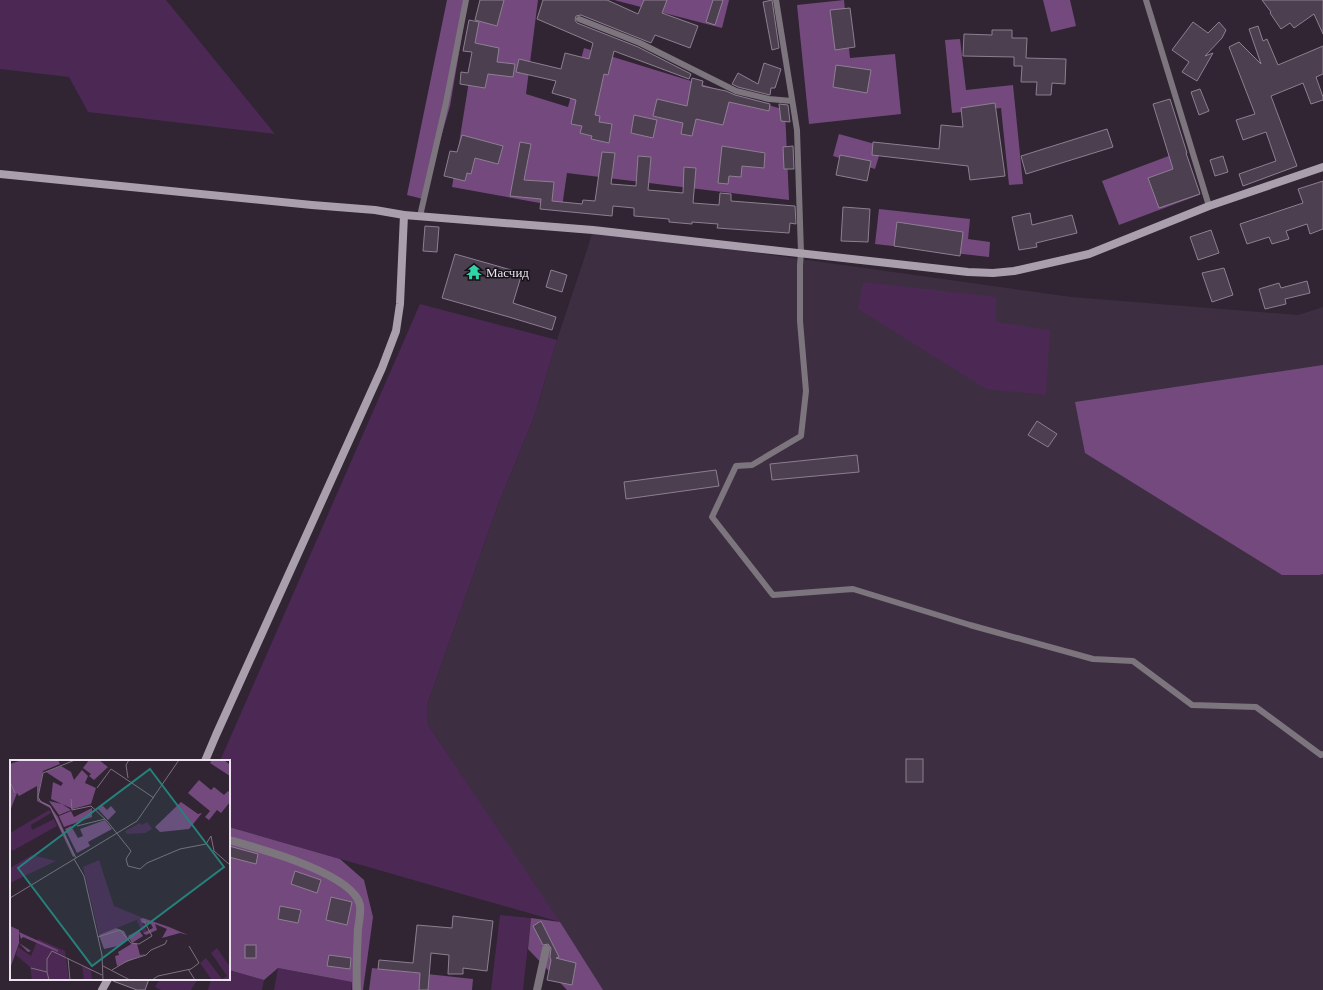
<svg xmlns="http://www.w3.org/2000/svg" width="1323" height="990" viewBox="0 0 1323 990" font-family="Georgia,serif">
  <style>
    .built { fill: #3e2e42 }
    .green { fill: #4c2954 }
    .forest { fill: #744a7e }
    .building { fill: #4c3f4f; stroke: #8d7f91 }
    .lines { fill: none; stroke-linecap: round; stroke-linejoin: round }
    .lane { stroke: #7c757d; stroke-width: 6 }
    .street { stroke: #7c757d; stroke-width: 8 }
    .secondary { stroke: #aaa0ad; stroke-width: 8 }
    .labels { text-anchor: middle; stroke-width: 3; stroke-linejoin: round; paint-order: stroke }
    .poi-label { font-size: 13px; fill: #ece4ee; stroke: #151017; text-anchor: start }
    .inset-road { fill: none; stroke: #7c717e; stroke-width: 1 }
    .view { fill: #25817b; fill-opacity: 0.15; stroke: #25817b; stroke-width: 2 }
    .inset-edge { fill: none; stroke: #ece4ee; stroke-width: 2 }
  </style>
  <rect width="100%" height="100%" fill="#312433"/>
  <!-- built -->
  <path class="built" d="M 593,230 L 1071,297 L 1298,315 L 1323,307 L 1323,990 L 603,990 L 428,725 L 427,705 L 499,502 L 534,417 L 557,340 L 587,250 Z"/>
  <!-- green -->
  <g class="green">
    <path d="M 0,0 L 166,0 L 275,134 L 88,112 L 69,77 L 0,69 Z"/>
    <path d="M 863,282 L 996,297 L 996,322 L 1050,330 L 1046,395 L 986,389 L 858,309 Z"/>
    <path d="M 420,304 L 557,340 L 534,417 L 499,502 L 427,705 L 428,725 L 560,922 L 229,827 L 229,761 L 220,761 Z"/>
    <path d="M 500,915 L 531,918 L 523,990 L 491,990 Z"/>
    <path d="M 278,968 L 352,982 L 351,990 L 274,990 Z"/>
    <path d="M 229,970 L 264,980 L 262,990 L 208,990 L 211,979 L 229,979 Z"/>
    <path d="M 160,979 L 198,979 L 191,990 L 161,990 L 155,987 Z"/>
  </g>
  <!-- forest -->
  <g class="forest">
    <path d="M 447,0 L 468,0 L 450,106 L 423,199 L 407,195 Z"/>
    <path d="M 482,0 L 538,0 L 526,94 L 568,107 L 584,48 L 785,110 L 789,200 L 567,173 L 562,207 L 452,187 Z"/>
    <path d="M 614,0 L 729,0 L 722,28 Z"/>
    <path d="M 844,0 L 850,58 L 895,54 L 901,114 L 809,124 L 797,5 Z"/>
    <path d="M 1043,0 L 1070,0 L 1076,26 L 1051,32 Z"/>
    <path d="M 960,39 L 966,90 L 1013,85 L 1023,184 L 1009,185 L 1001,108 L 952,113 L 945,40 Z"/>
    <path d="M 839,134 L 882,146 L 875,169 L 833,156 Z"/>
    <path d="M 1182,151 L 1199,195 L 1119,225 L 1102,181 Z"/>
    <path d="M 879,209 L 970,219 L 968,239 L 990,242 L 989,257 L 875,244 Z"/>
    <path d="M 1323,365 L 1323,574 L 1319,575 L 1282,575 L 1085,453 L 1075,402 Z"/>
    <path d="M 229,827 L 340,859 L 364,880 L 373,917 L 363,990 L 352,990 L 352,982 L 278,968 L 264,980 L 229,970 Z"/>
    <path d="M 531,918 L 560,922 L 603,990 L 567,990 L 528,949 Z"/>
    <path d="M 372,968 L 473,979 L 472,990 L 369,990 Z"/>
  </g>
  <!-- building -->
  <g class="building">
    <path d="M 480,0 L 504,0 L 497,26 L 475,20 Z"/>
    <path d="M 543,0 L 607,0 L 638,14 L 644,0 L 667,0 L 662,13 L 698,26 L 690,48 L 655,35 L 651,43 L 581,15 L 576,16 L 575,20 L 577,23 L 638,47 L 691,74 L 689,79 L 614,51 L 608,75 L 604,74 L 595,115 L 600,116 L 599,122 L 612,124 L 609,143 L 591,139 L 592,136 L 580,133 L 582,126 L 571,124 L 576,100 L 552,93 L 556,81 L 516,72 L 519,59 L 561,69 L 565,53 L 589,59 L 593,43 L 537,19 Z"/>
    <path d="M 713,0 L 723,0 L 715,25 L 706,22 Z"/>
    <path d="M 772,0 L 779,48 L 772,50 L 763,2 Z"/>
    <path d="M 1262,0 L 1323,0 L 1323,34 L 1314,14 L 1294,28 L 1290,23 L 1281,29 L 1270,13 L 1271,12 Z"/>
    <path d="M 850,8 L 855,47 L 835,50 L 830,10 Z"/>
    <path d="M 469,20 L 479,22 L 475,43 L 499,48 L 497,62 L 515,64 L 513,77 L 488,74 L 485,88 L 460,84 L 461,72 L 468,73 L 472,52 L 463,51 Z"/>
    <path d="M 1193,22 L 1208,33 L 1219,22 L 1226,30 L 1222,38 L 1205,56 L 1213,53 L 1197,81 L 1182,72 L 1189,62 L 1172,50 Z"/>
    <path d="M 1258,26 L 1263,41 L 1267,39 L 1278,65 L 1323,46 L 1323,74 L 1316,77 L 1323,97 L 1323,100 L 1311,104 L 1303,83 L 1271,96 L 1297,166 L 1243,186 L 1239,174 L 1276,161 L 1266,132 L 1243,140 L 1236,120 L 1255,114 L 1229,47 L 1239,42 L 1261,64 L 1249,29 Z"/>
    <path d="M 992,30 L 1012,30 L 1012,38 L 1027,38 L 1026,58 L 1066,59 L 1065,84 L 1052,83 L 1051,95 L 1036,95 L 1037,82 L 1021,82 L 1022,66 L 1014,66 L 1014,57 L 963,56 L 964,34 L 992,35 Z"/>
    <path d="M 764,63 L 781,69 L 775,88 L 771,88 L 770,95 L 738,87 L 732,84 L 738,73 L 758,84 Z"/>
    <path d="M 836,65 L 871,70 L 867,93 L 833,87 Z"/>
    <path d="M 692,78 L 703,81 L 702,86 L 726,91 L 735,95 L 770,104 L 769,111 L 729,102 L 723,125 L 696,119 L 692,136 L 681,134 L 683,123 L 653,116 L 657,99 L 687,106 Z"/>
    <path d="M 1200,89 L 1209,111 L 1199,115 L 1191,92 Z"/>
    <path d="M 1170,99 L 1187,153 L 1186,153 L 1200,194 L 1159,208 L 1148,178 L 1173,169 L 1153,104 Z"/>
    <path d="M 995,103 L 1005,176 L 970,180 L 968,166 L 872,155 L 873,142 L 939,149 L 941,125 L 963,127 L 961,108 Z"/>
    <path d="M 779,104 L 788,105 L 790,122 L 781,121 Z"/>
    <path d="M 634,115 L 657,120 L 653,138 L 631,133 Z"/>
    <path d="M 1107,129 L 1113,147 L 1026,174 L 1021,156 Z"/>
    <path d="M 462,135 L 503,146 L 498,164 L 475,158 L 471,174 L 467,173 L 465,181 L 444,176 L 450,151 L 457,152 Z"/>
    <path d="M 520,142 L 531,144 L 524,180 L 554,182 L 552,201 L 582,204 L 583,200 L 595,201 L 602,152 L 615,153 L 611,184 L 636,186 L 638,156 L 651,157 L 648,190 L 683,193 L 684,167 L 696,168 L 693,203 L 719,205 L 720,193 L 731,194 L 731,201 L 795,206 L 796,224 L 790,223 L 789,233 L 717,228 L 718,224 L 692,222 L 692,224 L 669,222 L 669,219 L 634,216 L 634,208 L 613,206 L 612,216 L 540,209 L 541,199 L 510,196 Z"/>
    <path d="M 722,146 L 765,153 L 764,168 L 742,166 L 741,177 L 729,176 L 728,184 L 718,183 Z"/>
    <path d="M 793,146 L 794,169 L 784,169 L 783,147 Z"/>
    <path d="M 840,155 L 871,161 L 867,181 L 836,175 Z"/>
    <path d="M 1223,156 L 1228,172 L 1215,176 L 1210,160 Z"/>
    <path d="M 1323,181 L 1323,229 L 1310,234 L 1307,224 L 1286,231 L 1289,239 L 1272,244 L 1269,237 L 1247,244 L 1240,224 L 1303,203 L 1298,189 Z"/>
    <path d="M 843,207 L 870,209 L 868,242 L 841,241 Z"/>
    <path d="M 1030,213 L 1032,225 L 1072,215 L 1077,233 L 1036,243 L 1037,247 L 1019,250 L 1012,217 Z"/>
    <path d="M 897,222 L 963,232 L 960,256 L 894,246 Z"/>
    <path d="M 425,226 L 439,227 L 437,252 L 423,251 Z"/>
    <path d="M 1211,230 L 1219,253 L 1198,260 L 1190,237 Z"/>
    <path d="M 455,254 L 522,273 L 513,303 L 556,317 L 552,330 L 509,317 L 442,298 Z"/>
    <path d="M 1224,268 L 1233,295 L 1212,302 L 1202,273 Z"/>
    <path d="M 551,270 L 567,275 L 562,292 L 546,287 Z"/>
    <path d="M 1307,281 L 1310,293 L 1285,299 L 1286,304 L 1265,309 L 1259,289 L 1279,283 L 1281,288 Z"/>
    <path d="M 1037,421 L 1057,434 L 1048,447 L 1028,435 Z"/>
    <path d="M 857,455 L 859,472 L 772,480 L 770,464 Z"/>
    <path d="M 716,470 L 719,486 L 626,499 L 624,482 Z"/>
    <rect x="906" y="759" width="17" height="23"/>
    <path d="M 229,846 L 258,854 L 256,864 L 229,857 Z"/>
    <path d="M 295,871 L 321,880 L 317,893 L 291,884 Z"/>
    <path d="M 331,897 L 352,902 L 347,925 L 326,920 Z"/>
    <path d="M 280,906 L 301,910 L 298,923 L 278,919 Z"/>
    <path d="M 453,916 L 493,921 L 487,971 L 463,968 L 463,974 L 448,974 L 449,955 L 431,953 L 428,990 L 419,990 L 420,973 L 378,969 L 379,960 L 413,963 L 417,925 L 452,928 Z"/>
    <path d="M 541,921 L 559,957 L 556,958 L 576,963 L 572,985 L 547,980 L 551,960 L 550,957 L 551,948 L 548,944 L 543,945 L 533,926 Z"/>
    <rect x="245" y="945" width="11" height="13"/>
    <path d="M 329,955 L 351,958 L 350,969 L 327,966 Z"/>
    <path d="M 113,979 L 149,979 L 145,990 L 137,990 L 113,981 Z"/>
  </g>
  <g class="lines">
    <!-- lane -->
    <g class="lane">
      <path d="M 776,0 L 797,130 L 801,253 L 800,265 L 800,321 L 806,391 L 801,436 L 752,465 L 736,466 L 712,517 L 773,595 L 853,589 L 970,625 L 1093,659 L 1133,661 L 1192,705 L 1256,707 L 1321,755 L 1323,754"/>
      <path d="M 1146,0 L 1209,206"/>
      <path d="M 579,19 L 640,43 L 736,91 L 769,99 L 792,101"/>
      <path d="M 420,216 L 446,103 L 466,0"/>
    </g>
    <!-- street -->
    <g class="street">
      <path d="M 229,840 C 257,848 353,873 360,905 C 361,912 359,922 358,929 C 357,949 356,970 357,990"/>
      <path d="M 537,990 L 546,949"/>
    </g>
    <!-- secondary -->
    <g class="secondary">
      <path d="M 0,174 L 312,205 L 375,210 L 404,215 L 593,230 L 968,272 L 993,273 L 1014,271 L 1089,254 L 1209,206 L 1323,167"/>
      <path d="M 205,761 L 216,735 L 382,368 L 396,331 L 400,304 L 404,215"/>
      <path d="M 102,990 L 108,979"/>
    </g>
  </g>
  <!-- icons -->
  <defs>
    <symbol id="temple-bare" viewBox="-9 -9 18 18"><path d="M0-6L5-2H3V0L6.5 2.5H4V6H1.5V3h-3V6H-4V2.5H-6.5L-3 0V-2H-5Z" fill="#31d4a9" stroke="#151017" stroke-width="2.5" paint-order="stroke"/></symbol>
  </defs>
  <g fill-rule="evenodd">
    <use href="#temple-bare" x="463" y="261" width="22" height="22"/>
  </g>
  <g class="labels">
    <!-- poi labels -->
    <g class="poi-label">
      <text x="486" y="277">Масчид</text>
    </g>
  </g>
  <!-- overview -->
  <g transform="translate(10 760)">
    <rect width="220" height="220" fill="#312433"/>
    <path d="M 39,50 L 41,53 L 21,65 L 22,70 L 44,59 L 47,66 L 4,90 L 0,90 L 0,73 ZM 137,62 L 142,69 L 135,73 L 117,74 L 115,71 L 130,63 L 132,65 ZM 22,95 L 46,101 L 0,123 L 0,108 ZM 89,100 L 104,146 L 133,158 L 130,159 L 137,171 L 133,173 L 127,161 L 129,159 L 89,175 L 73,107 ZM 28,179 L 55,191 L 59,219 L 22,220 L 20,207 L 6,195 L 8,187 L 21,196 ZM 207,188 L 220,207 L 220,220 L 202,220 L 190,203 L 196,198 L 212,219 L 217,216 L 201,193 ZM 72,205 L 81,209 L 82,220 L 74,220 Z" fill="#4c2954"/>
    <path d="M 12,0 L 48,0 L 50,4 L 33,11 L 28,36 L 29,40 L 39,45 L 48,57 L 65,96 L 63,97 L 40,48 L 27,41 L 27,26 L 9,36 L 7,33 L 0,51 L 0,4 ZM 79,0 L 89,0 L 98,7 L 84,20 L 79,16 L 81,14 L 73,8 ZM 202,0 L 214,0 L 220,5 L 220,16 L 200,3 ZM 51,6 L 61,12 L 64,20 L 72,10 L 78,16 L 75,23 L 86,28 L 81,44 L 63,49 L 41,39 L 43,22 L 51,26 L 53,23 L 36,12 ZM 189,20 L 201,30 L 204,27 L 214,35 L 218,31 L 220,33 L 220,42 L 211,53 L 207,50 L 199,60 L 195,57 L 200,51 L 178,33 ZM 39,41 L 52,44 L 61,50 L 49,55 ZM 171,42 L 188,54 L 192,53 L 179,69 L 150,72 L 145,67 ZM 92,45 L 97,50 L 101,46 L 106,52 L 98,60 L 88,49 ZM 82,48 L 82,57 L 54,67 L 49,56 L 61,51 L 64,57 ZM 95,60 L 102,69 L 78,82 L 80,86 L 67,93 L 55,69 L 61,66 L 68,78 L 73,76 L 70,69 ZM 133,158 L 159,167 L 178,175 L 170,173 L 152,178 L 157,169 L 145,164 L 147,170 L 136,175 L 133,173 L 143,168 L 141,164 L 132,163 L 130,159 ZM 0,166 L 9,170 L 9,183 L 21,191 L 18,192 L 9,183 L 0,209 ZM 106,168 L 114,171 L 120,182 L 117,179 L 108,186 L 94,189 L 89,175 ZM 129,170 L 133,176 L 122,183 L 118,176 ZM 9,172 L 48,190 L 48,192 L 13,177 L 11,179 ZM 123,183 L 127,184 L 130,195 L 136,194 L 107,206 L 105,196 L 109,195 L 108,192 Z" fill="#744a7e"/>
    <path class="inset-road" d="M 65,0 L 33,13 L 28,37 L 31,42 L 40,46 L 66,98M 118,18 L 116,5 L 119,0M 0,22 L 5,33M 87,28 L 101,9 L 144,38M 61,39 L 62,50 L 81,46 L 97,61 L 121,91 L 116,99 L 118,106 L 130,109 L 137,103 L 170,89 L 196,84 L 201,76 L 204,91 L 220,105M 67,66 L 95,59M 64,99 L 74,116 L 92,195 L 93,220M 0,138 L 127,61 L 169,0M 88,177 L 110,170 L 121,183 L 129,184 L 142,176 L 134,161M 58,198 L 60,220M 93,206 L 120,220M 21,208 L 37,212 L 39,220M 178,209 L 185,220M 102,210 L 117,201 L 136,195 L 141,190 L 155,184 L 157,180M 37,212 L 37,199 L 42,191 L 92,215M 142,220 L 148,216 L 181,209 L 189,203 L 179,186"/>
    <path class="view" d="M 140,9 L 214,107 L 82,206 L 8,108 Z"/>
    <rect width="220" height="220" class="inset-edge"/>
  </g>
</svg>
